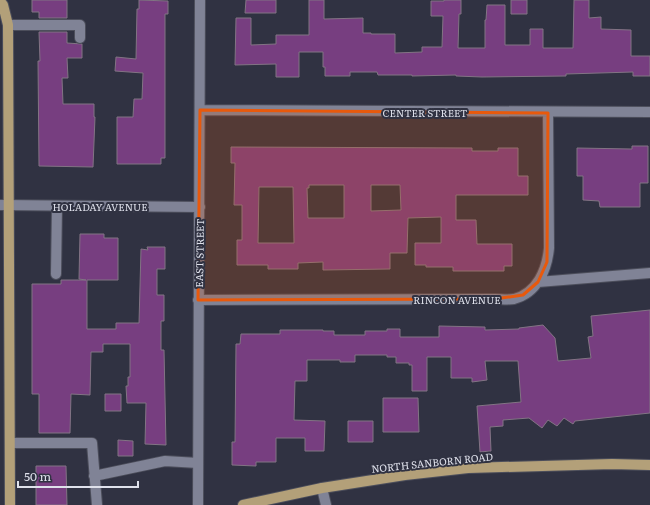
<svg xmlns="http://www.w3.org/2000/svg" width="650" height="505" viewBox="0 0 650 505" font-family="Literata,serif">
	<rect width="100%" height="100%" fill="#303242"/>
	<path fill="#773e80" stroke="#827484" fill-rule="evenodd" d="M32 0H67V18H39V12H32Z
		M139 0 168 1V14H165V158H161V164H117V117H133L134 99H142L143 73 115 71 116 57 136 59 137 9H139Z
		M246 0H276V13H245Z
		M309 0H324V19L363 18V33H371V34H395V53L422 52V47H442L443 16H431V1H444V0H461V14H459L458 48H485V20H486L487 5H505V45H530V29H543V48H573L574 0H589V18L601 17V29L631 30V56H650V76H633V72L566 74V76L482 77 456 76V75L412 76V75H378L377 72H350V76H325V67H323V52H299V77H276V64L235 65 236 18H251V45L276 44V35H309Z
		M511 0H527V14H511Z
		M39 32H67V43L82 44V58H67L68 78H62L63 104H94V117H95L93 167 39 166 38 61H40Z
		M632 146H648V183H640V207H600L599 201 583 200V176H577V148L632 149Z
		M231 147 472 148V151H498V148H518V176H528V195H456V220H476L477 244H512V266H504V271H453V267H426V265H415V243H441V217L408 218 407 253H390V269L323 270V262L298 263V269H268V265H237V240H242V205H234L235 163H231ZM309 185H344V218H308L307 188H309ZM371 185H400L401 210 371 211ZM259 187H293L294 243H258Z
		M80 234H104V238H118V280H87V329H116V323H139L141 249 148 250 147 247H165V269H157V295H164V321H161V350H164L166 445 145 444 146 403H127L126 386H128V377H130V344H103V352H91L90 395 71 394 70 433H39V394H32V284H61V280H86L79 279Z
		M650 310V413L575 421 573 424 564 418 557 426 548 420 542 428 529 418 503 420V426L490 427 491 451 480 452 477 406 521 402 518 361H485L487 380 472 382V378H451V357H427V391H412V365H409V363H396V357H387V355H355V362H340V360H307V381H295L294 420 325 421 324 451H305V438H276V462H256V466L232 465V442H235L236 344H240L241 334H280V330H323V331H334V335H365V331H387V329H400V337H439V326L485 327V330L519 329V328L543 325 555 338 558 361 591 358 588 337 593 336 591 316Z
		M105 394H121V411H105Z
		M383 398H418L419 432H383Z
		M348 421H373V442H348Z
		M118 440 133 441V456H118Z
		M36 466H66L67 505H36Z"/>
	<g fill="none" stroke-linecap="round" stroke-linejoin="round">
		<defs>
			<path id="minor" d="M8 25H80V38
				M200 110 650 112
				M0 205 200 207
				M56 274 57 206
				M538 282 650 273
				M198 300 495 299C501 299 508 300 514 299 537 293 547 270 549 248L548 113
				M10 443H92L97 505
				M94 476 165 461 198 463
				M322 488 326 505
				M198 505 200 0"/>
			<path id="major" d="M0 1 3 5 8 25C10 185 10 345 10 505
				M243 505 322 488 405 475 468 468 612 464 650 465"/>
		</defs>
		<use href="#minor" stroke="#4c4e5b" stroke-width="12"/>
		<use href="#major" stroke="#4c4e5b" stroke-width="12"/>
		<use href="#minor" stroke="#808396" stroke-width="10"/>
		<use href="#major" stroke="#b3a079" stroke-width="10"/>
	</g>
	<path fill="#e8590c" fill-opacity="0.2" stroke="#e8590c" stroke-width="3" stroke-linejoin="round" d="M200 110 548 113 547 262 538 282 523 295 495 299 198 300Z"/>
	<g text-anchor="middle" dominant-baseline="central" stroke-width="4" stroke-linejoin="round" paint-order="stroke">
		<g font-size="10" fill="#dfe1eb" stroke="#303242">
			<text x="425" y="112">CENTER STREET</text>
			<text x="100" y="206">HOLADAY AVENUE</text>
			<text transform="translate(199 253) rotate(-89)">EAST STREET</text>
			<text x="457" y="299">RINCON AVENUE</text>
			<text transform="translate(432 462) rotate(-6)">NORTH SANBORN ROAD</text>
		</g>
	</g>
	<path d="M18 481v6h120v-6" fill="none" stroke="#dfe1eb" stroke-width="2"/>
	<text x="24" y="481" font-size="12" fill="#dfe1eb" stroke="#303242" stroke-width="3" paint-order="stroke">50 m</text>
</svg>
